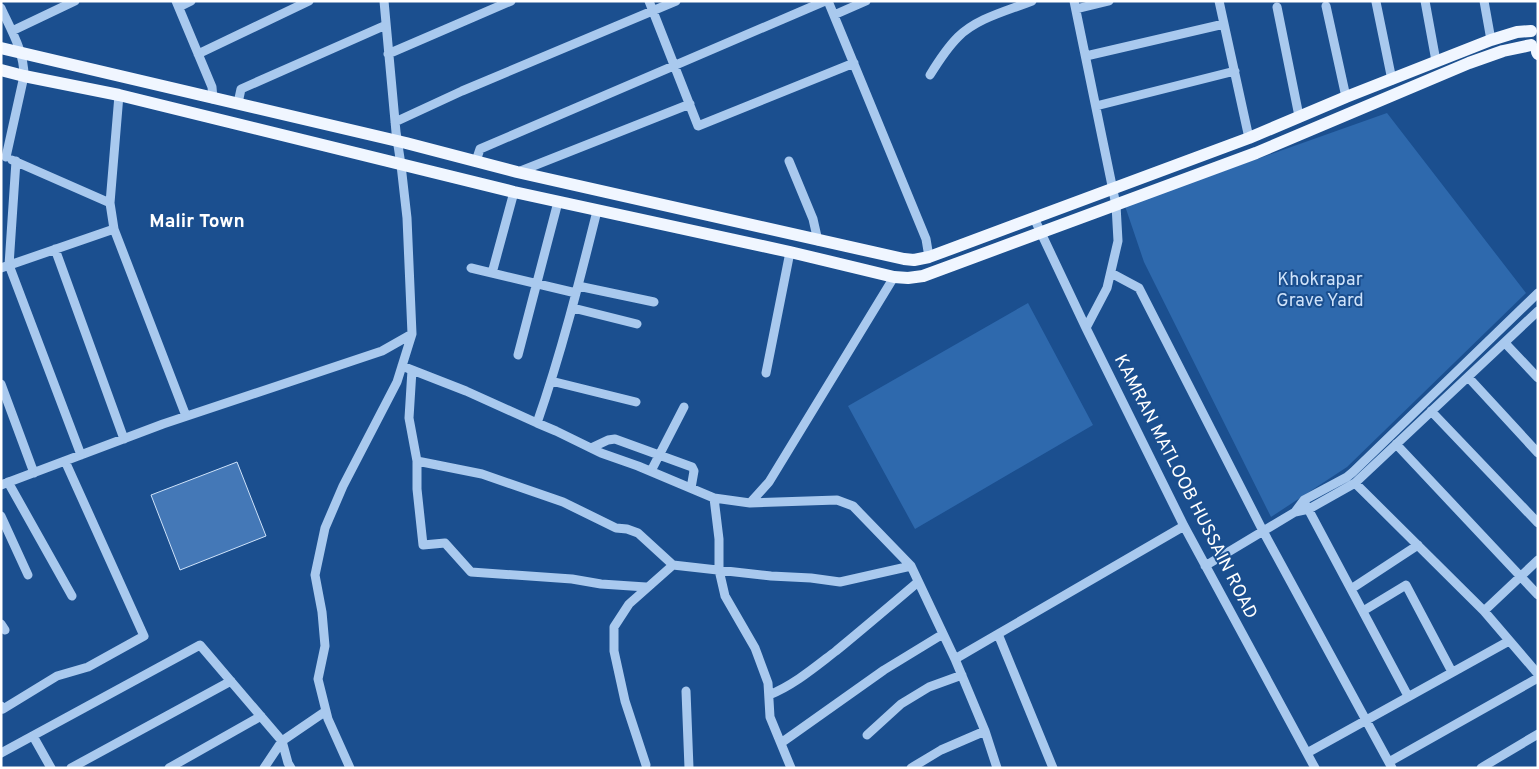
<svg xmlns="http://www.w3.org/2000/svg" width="1539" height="769" viewBox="0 0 1539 769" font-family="Overpass,sans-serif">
	<rect width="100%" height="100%" fill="#1b4f8f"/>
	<path fill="#2e69ad" d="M1387 113 1526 293 1347 467 1271 517 1144 262 1125 206Z
		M1028 303 1093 425 915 529 848 406Z"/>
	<path fill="#4478b7" stroke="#cfe3fa" d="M237 462 266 536 180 570 151 495Z"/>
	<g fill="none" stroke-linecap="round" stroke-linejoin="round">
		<path stroke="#a9c9ee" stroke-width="9" d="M176 1 212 87 213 99
			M649 1 698 126 854 63
			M828 1 926 239 929 257
			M1074 1 1116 205 1118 241 1107 288 1086 328
			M1219 1 1249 138
			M1425 1 1436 61
			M1484 1 1491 40
			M1376 2 1392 80
			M1326 6 1346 97
			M179 7 191 1
			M1277 7 1299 116
			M1 8C11 30 24 51 24 76L6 157
			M1076 9 1109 1
			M834 15 866 1
			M12 31 75 1
			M198 54 309 1
			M388 54 511 1
			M1086 56 1224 24
			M930 75C938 62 947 48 958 37 977 18 1007 11 1032 1
			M119 95 110 203 114 229 186 416
			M238 103 241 89 386 25
			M1096 106 1235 71
			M395 122 462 91 676 1
			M12 160 110 203
			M16 161 9 265 81 455
			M476 161 480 149 825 1
			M789 161 813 219 818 241
			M518 172 690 104
			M1034 218 1086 328 1184 526 1315 768
			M55 249 124 439
			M1 268 114 229
			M471 268 576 293
			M492 273 514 192
			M1111 273 1139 288 1263 531 1392 768
			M578 286 654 302
			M573 308 637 324
			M1505 343 1538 378
			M518 355 558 202
			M402 366 466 391 537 423 556 431 601 453 638 466 714 498 750 503 837 500 853 506 911 566 955 659 985 731 997 768
			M412 370 409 418 417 461V489L423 545 445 543 471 572 572 579 601 584 646 587
			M766 373 790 252
			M1468 377 1538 453
			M551 381 636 402
			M1 384 34 473
			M1431 411 1538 523
			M537 423C561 354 579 283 597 211
			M1396 444 1538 595
			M591 448 608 440 615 439 692 467 694 471 691 488
			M417 461 482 474 563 502 616 528 627 529 638 533 673 565 771 576 811 578 840 582 911 566
			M651 471 684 407
			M8 482 72 596
			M1355 483 1484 611 1538 674
			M1 485 163 424 382 351 412 334
			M714 498 719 539V570L725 596 755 648 768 683 770 717 791 768
			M750 503 769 482 894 277
			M1306 505 1408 696
			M1295 512 1304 500 1347 477 1353 472 1538 293
			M1 516 28 575
			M1205 566 1295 512 1309 509 1355 483 1538 311
			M1351 589 1418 545
			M1363 611 1406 585 1452 672
			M1484 611 1538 560
			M1 624 5 630
			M998 634 1053 768
			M955 659 1184 526
			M686 691 689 768
			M769 695C794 685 815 667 836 651 864 628 891 605 918 582
			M1 706 3 709 57 676 88 667 144 636 65 461
			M867 735 901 704 929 687 962 675
			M33 736 51 768
			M781 743 884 670 943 634
			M1 753 200 645 282 741 288 763 291 768
			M1307 753 1509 641
			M1389 762 1538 678
			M646 765 625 701 614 651V627L629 604 673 565
			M71 768 231 681
			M169 768 261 716
			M264 768 282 741 326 711
			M350 768 328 719 318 679 325 646 322 612 315 575 325 528 343 486 397 382 412 334 407 218 401 165 396 132 384 1
			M911 768 941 750 985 731
			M1481 768 1538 734"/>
		<path stroke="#f0f6ff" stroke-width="12" d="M1 48 406 143 517 172 904 259 914 260 929 257 1249 138 1346 97 1491 40 1517 32 1531 31
			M1537 52 1538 54
			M1 70 24 76 119 95 514 192 790 252 894 277 908 278 923 276 1256 153 1469 63 1503 51 1531 45"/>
	</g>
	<g text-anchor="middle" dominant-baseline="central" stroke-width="4" stroke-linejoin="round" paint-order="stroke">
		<g font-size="18" fill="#cfe3fa" stroke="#1b4f8f">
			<text x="1320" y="280">Khokrapar<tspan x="1320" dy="21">Grave Yard</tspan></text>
		</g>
		<g font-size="18" fill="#fff" stroke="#1b4f8f">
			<text transform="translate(1185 487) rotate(63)">KAMRAN MATLOOB HUSSAIN ROAD</text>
		</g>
		<g font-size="19" font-weight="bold" fill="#fff" stroke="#1b4f8f">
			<text x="197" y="222">Malir Town</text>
		</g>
	</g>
	<rect width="1539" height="769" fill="none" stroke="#ffffff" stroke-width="5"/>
</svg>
